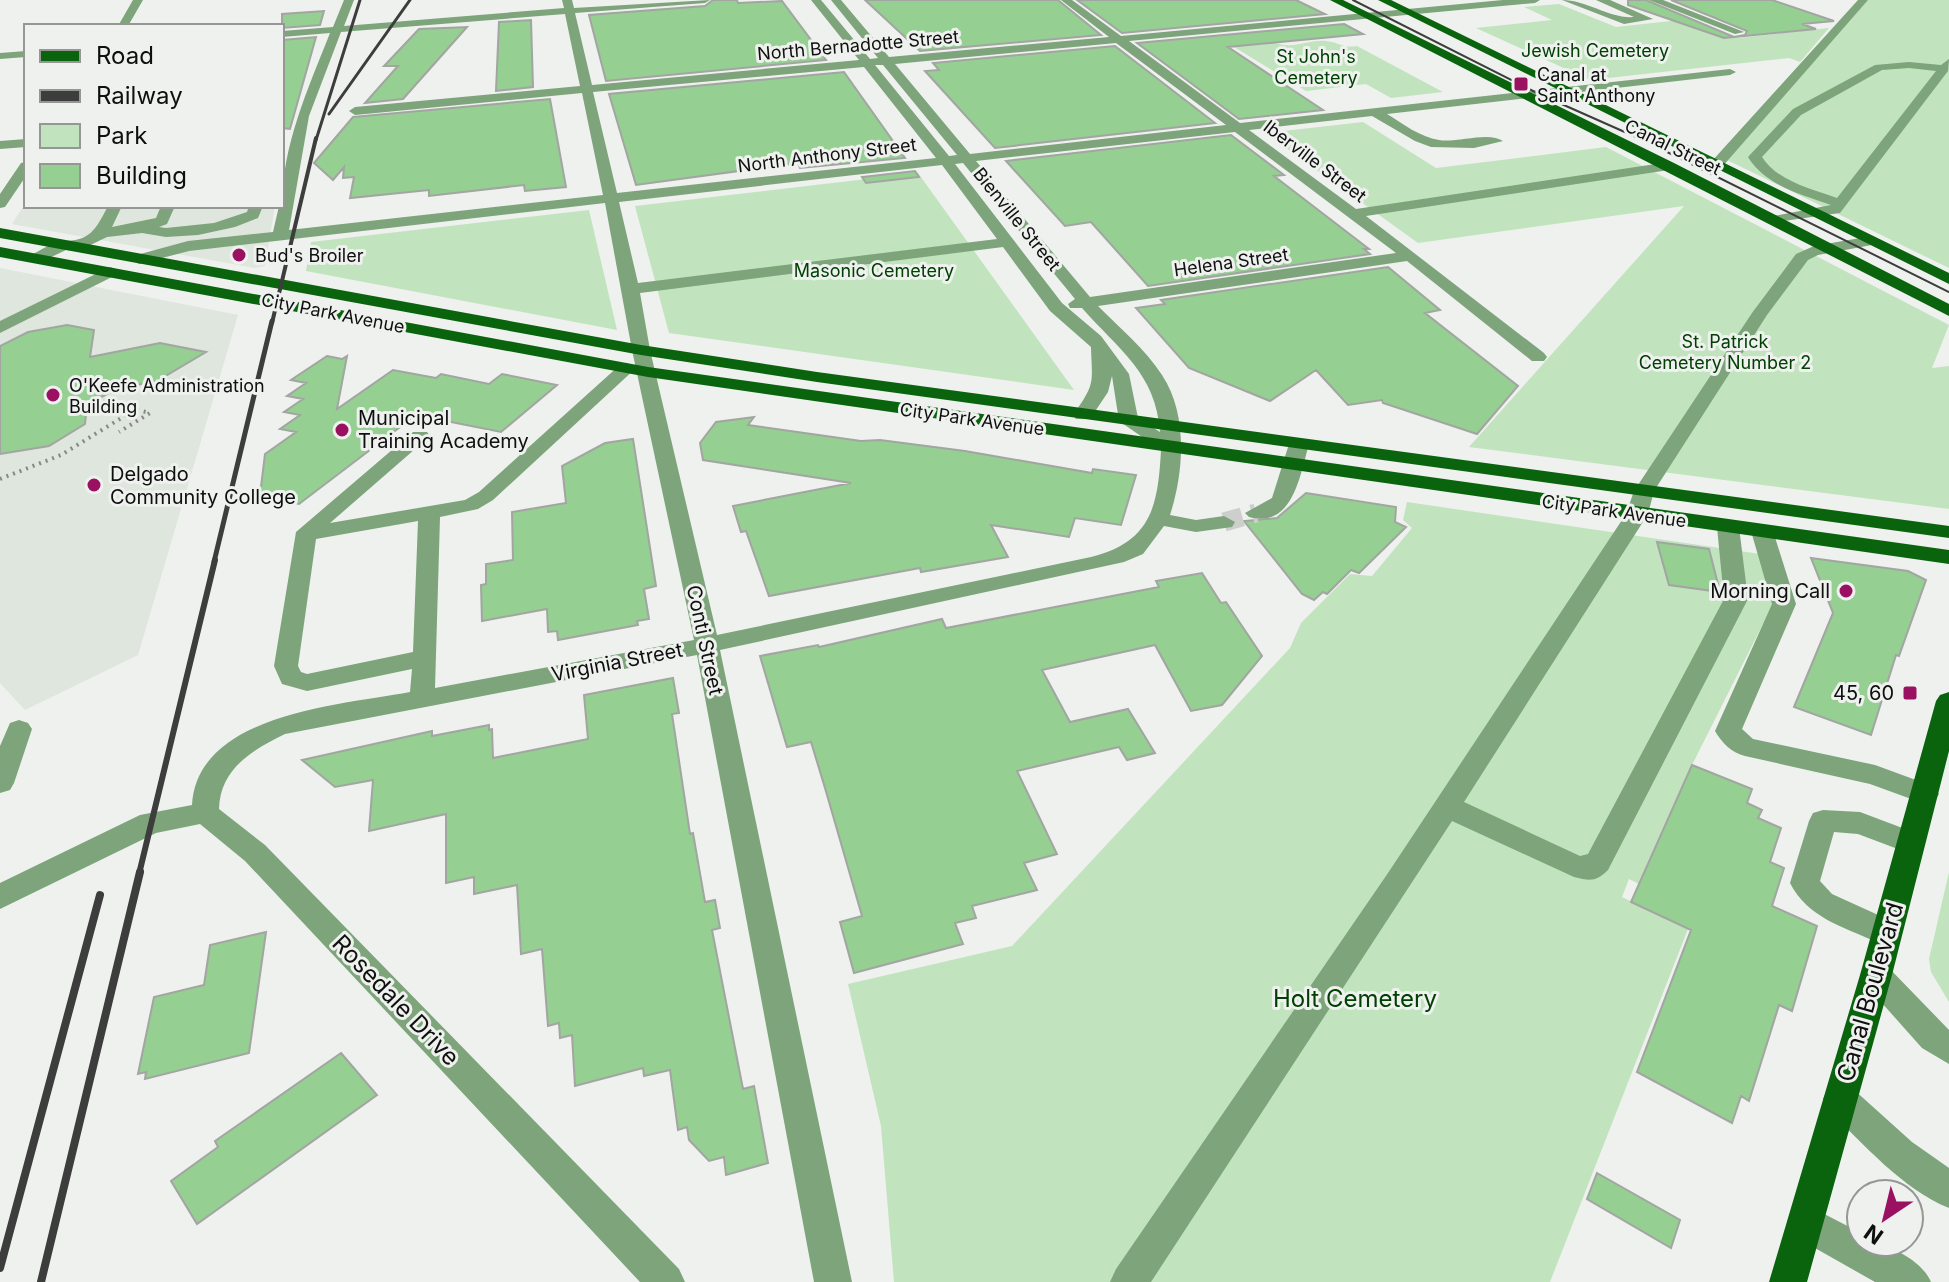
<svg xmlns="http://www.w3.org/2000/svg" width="1949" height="1282" viewBox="0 0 1949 1282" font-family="Inter,sans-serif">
	<rect width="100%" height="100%" fill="#eef1ee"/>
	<path fill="#dee6dd" d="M26 202V206H275L265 266 255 268 12 224Z
		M0 268 238 315 138 655 25 710 0 683Z"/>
	<path fill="#c1e4be" d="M1860 0H1949V268L1727 160Z
		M1559 4 1616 27 1689 19 1738 38 1829 28 1800 62 1789 58 1590 80 1476 28 1552 20 1524 7Z
		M1264 38C1294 55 1306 36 1332 42 1343 45 1345 48 1357 46L1443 92 1391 98 1366 84 1306 91 1226 42Z
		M1363 122 1436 168 1606 147 1949 325 1932 368 1949 366V509L1469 447 1684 206 1418 243 1265 133Z
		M918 173 1074 390 669 333 635 206Z
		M589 210 617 330 306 271 311 242Z
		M1407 502 1767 555 1776 598 1692 765 1639 884 1629 879 1622 897 1688 929 1550 1282H894L881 1126 848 984 1012 946 1290 648 1301 623 1350 574 1372 576 1412 528 1403 520Z
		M1949 872V1002L1931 972 1929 959Z"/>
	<path fill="#95cf91" stroke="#a2a5a2" stroke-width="2" d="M713 0H737L738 3 782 1 826 60 606 81 589 15 705 6Z
		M865 0H1058L1101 35 920 51Z
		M1077 0H1296L1325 14 1122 33Z
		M1628 0H1646L1734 37 1745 35 1747 31 1671 0H1772L1834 21 1802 24 1816 29 1724 38 1628 5Z
		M324 11 320 25 282 28V14Z
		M531 20 533 87 496 91 499 22Z
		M1344 24 1363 34 1228 47 1323 110 1239 119 1137 43Z
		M467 27 403 99 365 103 398 66H384L419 29Z
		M316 37 290 129 282 128V40Z
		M1115 46 1215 123 995 148 925 71 939 70 933 63Z
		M844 72 905 158 800 168 798 163 636 185 609 94Z
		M550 99 566 187 525 191 524 185 429 196V190L350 198 354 177 343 178 344 167 333 180 314 163 353 117Z
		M1231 135 1284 175 1274 176 1369 249H1364L1370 254 1148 286 1091 222 1065 226 1006 161Z
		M915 171 919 177 866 183 862 177Z
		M1388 267 1440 310 1425 313 1518 386 1477 434 1383 403 1382 400 1348 405 1316 370 1270 401 1189 368 1136 308 1165 304 1161 300Z
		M67 325 94 330 90 357 160 343 206 352 157 381 116 389 87 405 85 424 49 446 0 454V346L28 332Z
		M327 356 342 359 347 356 337 409 393 370 436 378 441 374 489 384 502 374 557 385 501 432 416 415 299 504 260 495 265 454 296 432 280 429 300 415 284 412 303 399 287 396 306 383 291 380Z
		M754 417 748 425 861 441 880 440 965 451 1092 473 1093 469 1136 475 1121 525 1075 518 1069 537 991 525 1008 557 921 572 920 568 769 596 746 531 741 532 733 506 851 483 703 460 700 443 716 422Z
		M633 439 656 586 644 589 649 619 637 621 638 625 558 640 557 631 548 632 547 609 482 621 481 585 486 584V564L513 560 512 512 566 503 562 466 605 443Z
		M1306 493 1396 507 1395 522 1406 527 1359 573 1351 570 1327 594 1323 592 1314 600 1302 594 1244 521 1277 518Z
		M1657 542 1709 549 1720 592 1669 585Z
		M1811 558 1908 571 1926 580 1899 656 1896 655 1871 735 1794 707 1833 613Z
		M1202 573 1221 603 1226 602 1262 656 1222 705 1191 711 1155 645 1042 670 1070 722 1128 709 1155 753 1127 760 1119 747 1017 771 1057 854 1024 863 1037 890 972 906 976 918 955 923 963 944 854 973 840 922 862 916 825 788 811 742 787 747 760 656 818 645 819 647 942 619 946 628 1159 587 1156 581Z
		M673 678 679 713 672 714 690 834 693 833 705 902 715 900 720 928 712 930 743 1089 754 1086 768 1163 726 1175 724 1157 709 1161 689 1140 687 1127 678 1130 670 1070 644 1076 643 1068 575 1086 572 1035 560 1038 559 1023 548 1026 542 949 521 954 517 885 474 894V877L446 883V814L369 831 373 780 335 787 302 760 432 731V736L489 725V730L492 729 493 758 588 739 584 695Z
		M1692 765 1752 789 1747 803 1762 810 1758 818 1781 828 1770 862 1784 868 1772 906 1817 926 1792 1011 1779 1005 1749 1101 1741 1096 1732 1123 1637 1072 1691 930 1631 902Z
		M266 932 249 1053 145 1079 146 1072 138 1074 154 997 204 985 210 945Z
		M341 1053 377 1095 197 1224 171 1181 218 1147 215 1141Z
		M1597 1173 1680 1220 1671 1248 1587 1199Z"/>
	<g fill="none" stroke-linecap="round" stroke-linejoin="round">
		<path stroke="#cccfcc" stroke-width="19" stroke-dasharray="19 10" stroke-linecap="butt" d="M1224 522 1256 513"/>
		<path stroke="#878987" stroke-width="4" stroke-dasharray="2 5" stroke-linecap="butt" d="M96 400 150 413 119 432
			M0 479 61 455 136 409"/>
		<path fill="#7da47a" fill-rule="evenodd" d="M133 0H143L128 26H118Z
			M344 0H354L344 26 564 8 562 0H572L574 8 710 0 705 3 575 13 592 85 859 60 811 0H821L870 59 878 58 831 0H841L889 57 1109 37 1061 0H1072L1121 36 1503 0H1540L1535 3 1129 41 1240 123 1730 69 1736 72 1730 75 1387 114C1403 124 1420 137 1439 140 1457 143 1489 131 1503 141L1474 148 1431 147 1415 141 1372 116 1249 130 1356 209 1669 162 1676 166 1669 170 1366 216 1544 353 1547 357 1544 361H1532L1407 261 1098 306C1120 328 1145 349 1162 375 1188 414 1184 472 1170 515L1196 520 1224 516 1235 522 1232 527 1196 532 1164 526 1143 554 1124 562 720 650 852 1282H814L697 655 285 734C252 750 220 769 219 809L265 845 679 1269 685 1282H640L245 861 200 824 156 833 0 909V883L140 815 192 805C197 713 342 705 410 692L412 669 307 691 282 684 274 666 296 532 413 432H427L430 436 330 523 465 500 479 492 621 364 627 363 636 368 493 500 478 509 440 517 435 688 694 640 632 350 605 203 189 251 139 264 131 259 133 256 188 241 273 232 279 206H282C282 145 308 89 330 33L282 37V31L333 27ZM565 14 580 86 355 107 349 111 355 115 582 93 603 195 289 230 309 116 341 32ZM1116 43 1226 125 970 154 895 64ZM875 65H883L957 155 949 156ZM864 67 936 158 617 193 593 92ZM1235 132 1396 253 1090 297 976 161ZM963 163 1075 299 1068 304 1070 308H1082C1118 349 1156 373 1160 432L1138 418 1129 374 1101 336 1062 303 955 164ZM942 165 997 239 638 283 619 202ZM1003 247 1050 311 1091 347C1092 383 1096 383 1073 415L1076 419H1090L1108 392 1112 376 1119 421 1161 450C1158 507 1151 542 1091 557L717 635 650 350 640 293ZM418 521 413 652 307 674 301 672 298 666 316 539Z
			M1562 0C1587 0 1610 19 1634 17L1596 0H1610L1653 19 1624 24Z
			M1649 0H1663L1744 32 1735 34Z
			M1858 0H1868L1722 167H1712V161Z
			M26 51V57L0 59V53Z
			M1949 59 1948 71 1840 213 1769 223V217L1831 205C1801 194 1766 186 1748 157L1793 109 1875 65 1909 62 1941 65ZM1909 68 1936 71 1837 198C1812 189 1777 181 1762 157L1801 115 1882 70Z
			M26 139V147L0 149V141Z
			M26 162V176L5 207 0 208V194L21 163Z
			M108 206H122L112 227 156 218 161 206H175L167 224 159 227 166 228 214 223 247 212 249 206H263L258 218 235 227 198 235 166 237 142 233 107 237 78 251 66 250 43 261H31V255C40 251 52 242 62 241 90 241 95 231 108 206Z
			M1872 236 1880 241 1877 244 1818 255 1808 260 1767 315 1654 491 1648 514 1464 802 1580 856 1588 854 1724 599 1717 527 1728 521 1736 522 1739 527 1748 599 1608 870C1596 882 1590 881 1574 877L1452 821 1151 1282H1110L1116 1269 1388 873 1626 514 1634 491 1752 313 1796 254 1814 246Z
			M110 267 116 269V275L0 333V321Z
			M1299 438 1309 444C1300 475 1293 529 1249 517L1245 513 1272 498 1289 444Z
			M1762 525 1773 531 1796 604 1742 729 1753 739 1875 765 1935 787 1939 794 1935 801 1925 804 1870 784 1745 756C1732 753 1722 743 1715 731L1772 604 1751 531Z
			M19 720 28 723 32 729 14 783 10 790 0 793V746L10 723Z
			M1823 810 1860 812 1921 835 1925 843 1921 851 1911 854 1858 834 1834 832 1820 881 1832 894 1898 924 1902 933 1898 942 1887 946 1876 942C1842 926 1808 918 1790 883L1809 821 1813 813Z
			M1876 962 1887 966 1949 1030V1064L1922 1048 1865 984 1860 975 1865 966Z
			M1840 1083 1852 1088 1912 1142 1949 1168V1208C1902 1189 1864 1144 1828 1110L1823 1099 1828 1088Z
			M1805 1204 1861 1233V1242C1886 1242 1921 1259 1931 1282H1875L1792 1235 1787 1222 1792 1209Z"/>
		<path fill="#0a630d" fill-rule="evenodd" d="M1330 0H1343L1674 163 1949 304V316Z
			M1378 0H1391L1949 273V284Z
			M0 228 641 345 817 372 1949 526V538L817 382 641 355 0 238Z
			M0 247 648 367 1949 550V564L648 377 0 257Z
			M1949 692V751L1892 975 1807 1282H1769L1860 975 1936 701 1940 695Z"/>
		<path stroke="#3c3d3c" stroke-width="2" d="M1353 0 1539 94 1645 141 1949 292"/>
		<path stroke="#3c3d3c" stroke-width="3" d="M329 114 410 0
			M316 140 360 0"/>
		<path stroke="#3c3d3c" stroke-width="4" d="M272 323 316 138"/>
		<path stroke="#3c3d3c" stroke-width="5" d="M214 562 272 321"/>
		<path stroke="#3c3d3c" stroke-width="6" d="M139 874 215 560"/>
		<path stroke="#3c3d3c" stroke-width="8" d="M0 1268 100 895
			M41 1282 140 872"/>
	</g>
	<g fill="#9b1161" stroke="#eef1ee" stroke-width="3">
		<rect x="1513" y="76" width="16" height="16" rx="4"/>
		<circle cx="239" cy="255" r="8"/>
		<circle cx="53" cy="395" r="8"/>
		<circle cx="342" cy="430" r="8"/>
		<circle cx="94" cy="485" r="8"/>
		<circle cx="1846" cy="591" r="8"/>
		<rect x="1902" y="685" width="16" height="16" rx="4"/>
	</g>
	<g text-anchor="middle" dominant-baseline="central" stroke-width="6" stroke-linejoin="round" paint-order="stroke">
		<g font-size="18" fill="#0e0f0e" stroke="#eef1ee">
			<text transform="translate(858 45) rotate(-5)">North Bernadotte Street</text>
			<text transform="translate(1673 147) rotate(26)">Canal Street</text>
			<text transform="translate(827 155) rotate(-7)">North Anthony Street</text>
			<text transform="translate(1315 161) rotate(37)">Iberville Street</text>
			<text transform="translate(1017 219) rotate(51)">Bienville Street</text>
			<text transform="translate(1231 262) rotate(-8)">Helena Street</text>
			<text transform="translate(333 313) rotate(11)">City Park Avenue</text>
			<text transform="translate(972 419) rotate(8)">City Park Avenue</text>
			<text transform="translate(1614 511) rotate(8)">City Park Avenue</text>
		</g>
		<g font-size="18" fill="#014003" stroke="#eef1ee">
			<text x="1595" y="50">Jewish Cemetery</text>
			<text x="1316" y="56">St John's<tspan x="1316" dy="21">Cemetery</tspan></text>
			<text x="874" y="270">Masonic Cemetery</text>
			<text x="1725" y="341">St. Patrick<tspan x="1725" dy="21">Cemetery Number 2</tspan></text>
		</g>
		<g font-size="18" fill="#0e0f0e" stroke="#eef1ee" text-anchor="start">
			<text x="1537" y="74">Canal at<tspan x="1537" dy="21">Saint Anthony</tspan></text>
			<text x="255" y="255">Bud's Broiler</text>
			<text x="69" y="385">O'Keefe Administration<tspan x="69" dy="21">Building</tspan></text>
		</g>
		<g font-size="20" fill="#0e0f0e" stroke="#eef1ee" text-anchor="start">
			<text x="358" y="418">Municipal<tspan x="358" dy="23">Training Academy</tspan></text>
			<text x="110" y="474">Delgado<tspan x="110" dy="23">Community College</tspan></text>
			<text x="1830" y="591" text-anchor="end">Morning Call</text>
			<text x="1894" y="693" text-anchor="end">45, 60</text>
		</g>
		<g font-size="20" fill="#0e0f0e" stroke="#eef1ee">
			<text transform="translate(705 640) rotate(78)">Conti Street</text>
			<text transform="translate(617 662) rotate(-11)">Virginia Street</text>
		</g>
		<g font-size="24" fill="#0e0f0e" stroke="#eef1ee">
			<text transform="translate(1870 992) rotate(-74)">Canal Boulevard</text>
			<text transform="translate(396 1000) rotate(46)">Rosedale Drive</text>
		</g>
		<g font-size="24" fill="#014003" stroke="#eef1ee">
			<text x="1355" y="998">Holt Cemetery</text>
		</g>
	</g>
	<rect x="24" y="24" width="260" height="184" fill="#eef1ee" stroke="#949794" stroke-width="2"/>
	<rect x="40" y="50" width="40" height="12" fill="#0a630d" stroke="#949794" stroke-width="2"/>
	<text x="96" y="64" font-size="24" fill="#0e0f0e">Road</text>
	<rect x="40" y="90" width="40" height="12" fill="#3c3d3c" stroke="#949794" stroke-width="2"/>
	<text x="96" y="104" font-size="24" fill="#0e0f0e">Railway</text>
	<rect x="40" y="124" width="40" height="24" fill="#c1e4be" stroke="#949794" stroke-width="2"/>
	<text x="96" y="144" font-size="24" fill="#0e0f0e">Park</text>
	<rect x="40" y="164" width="40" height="24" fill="#95cf91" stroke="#949794" stroke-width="2"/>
	<text x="96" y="184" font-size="24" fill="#0e0f0e">Building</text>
	<g transform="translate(1885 1218) rotate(215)"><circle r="38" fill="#eef1ee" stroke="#949794" stroke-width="2"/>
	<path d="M0-6L14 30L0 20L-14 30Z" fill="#9b1161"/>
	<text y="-12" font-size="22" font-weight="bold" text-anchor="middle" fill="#0e0f0e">N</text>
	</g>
</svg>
